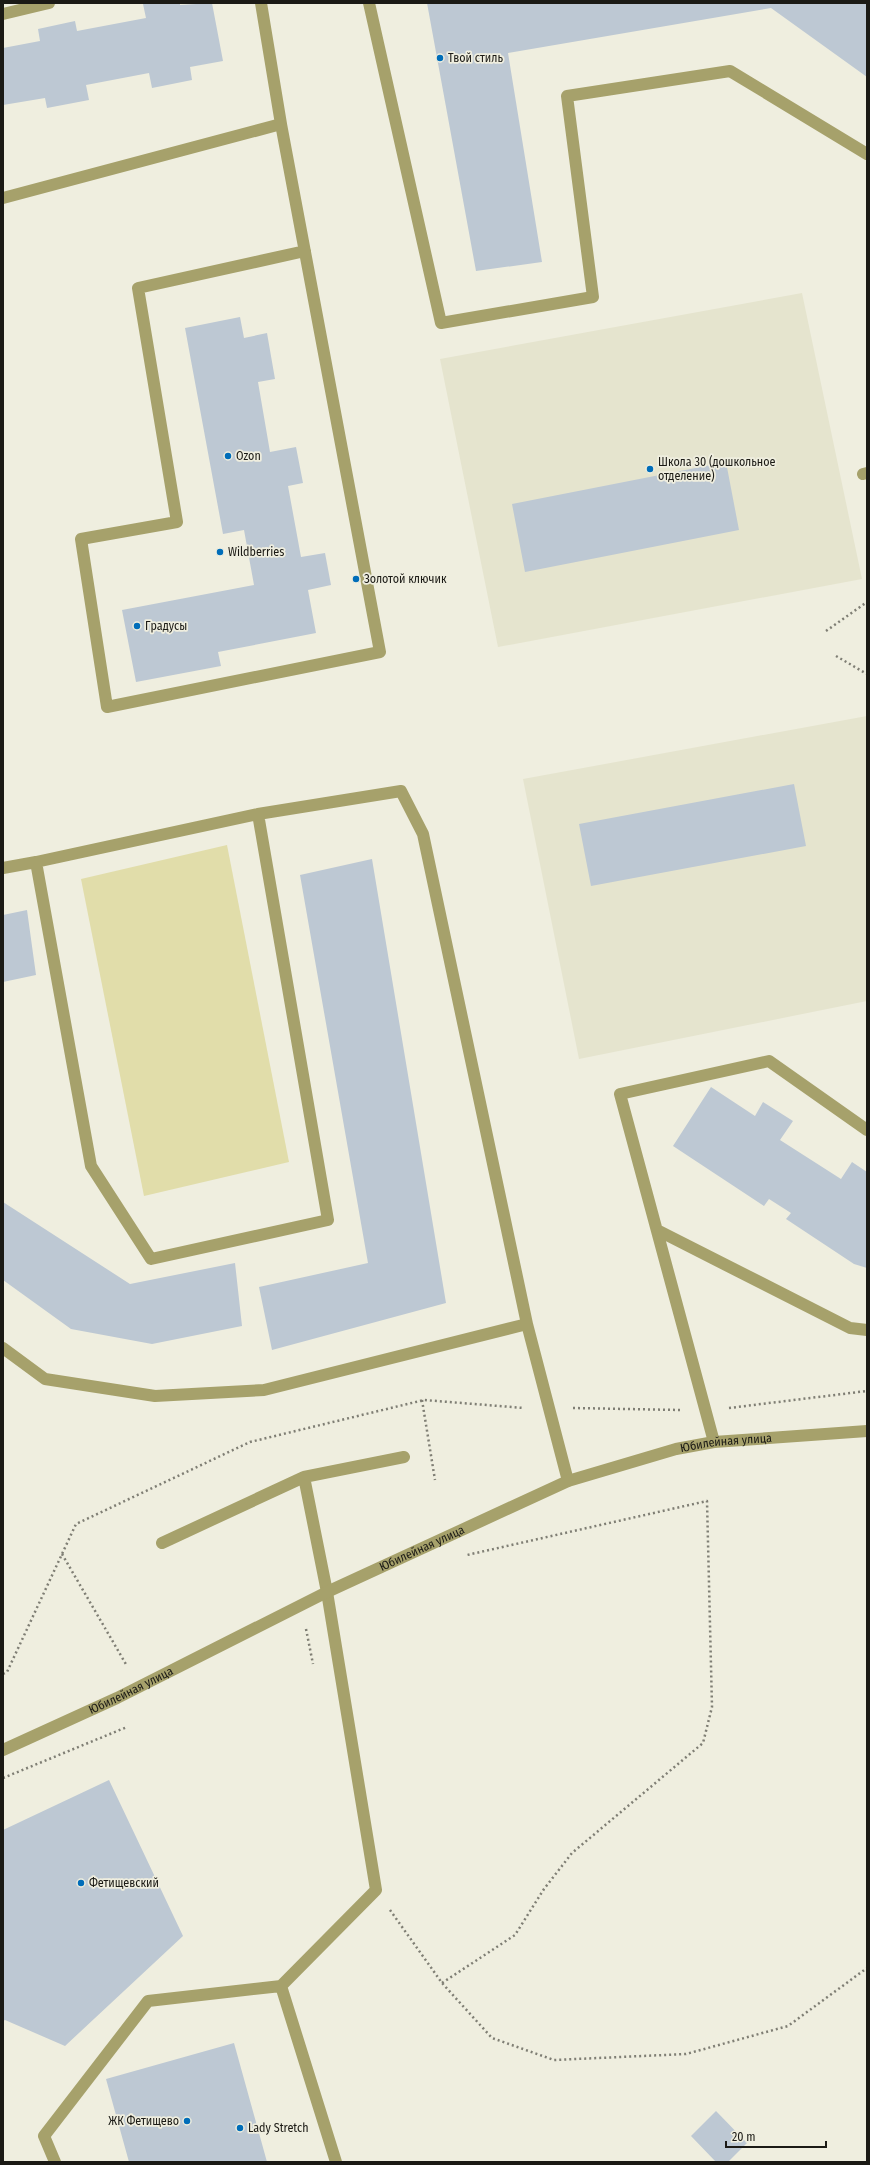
<svg xmlns="http://www.w3.org/2000/svg" width="870" height="2165" viewBox="0 0 870 2165" font-family="'Fira Sans Condensed',sans-serif">
	<rect width="100%" height="100%" fill="#efeedf"/>
	<path fill="#e5e4ce" d="M802 293 862 579 498 647 440 359Z
		M867 716V1001L579 1059 523 779Z"/>
	<path fill="#e1ddaa" d="M227 845 289 1162 144 1196 81 879Z"/>
	<path fill="#bdc8d3" d="M149 3H180V5L212 3 223 61 190 67 192 80 152 88 149 73 86 85 89 100 47 108 45 98 3 105V48L40 41 38 29 75 21 77 31 146 18 143 4Z
		M427 3H867V77L771 8 508 53 542 262 476 271Z
		M240 317 244 338 267 333 275 379 258 382 270 452 296 447 303 483 288 486 301 557 325 553 331 585 308 590 316 633 218 652 221 666 136 682 122 610 254 585 244 530 223 534 185 328Z
		M726 462 739 530 525 572 512 504Z
		M794 784 806 846 591 886 579 824Z
		M372 859 446 1303 272 1350 259 1287 368 1263 300 875Z
		M27 910 36 975 3 982V915Z
		M711 1087 755 1116 763 1102 793 1121 780 1140 841 1179 852 1162 867 1172V1268L854 1264 786 1219 791 1213 769 1199 764 1206 673 1146Z
		M3 1202 130 1284 235 1263 242 1326 152 1344 71 1329 3 1280Z
		M109 1780 183 1936 65 2046 5 2020 3 2021V1830Z
		M234 2043 267 2162H129L106 2079Z
		M716 2111 747 2143 728 2162H716L691 2136Z"/>
	<g fill="none" stroke-linecap="round" stroke-linejoin="round">
		<path stroke="#7f7e74" stroke-width="2.5" stroke-dasharray="2 3" stroke-linecap="butt" d="M826 631 867 602
			M836 656 867 674
			M422 1400 435 1480
			M573 1408 680 1410
			M729 1408 867 1391
			M62 1554 127 1666
			M306 1629 313 1664
			M3 1674 7 1672 76 1524 250 1442 424 1400 524 1408
			M3 1778 127 1727
			M390 1910 442 1983 492 2038 554 2060 686 2054 788 2026 867 1968
			M442 1983 515 1935 544 1889 572 1853 703 1743 712 1707 707 1501 467 1555"/>
		<path stroke="#a6a16b" stroke-width="12" d="M369 3 441 323 593 297 567 96 730 71 867 154
			M3 14 49 3
			M281 124 380 652 107 707 81 539 177 522 138 288 305 251
			M3 198 281 124 261 3
			M863 474 867 473
			M36 862 258 814
			M3 868 36 862 91 1166 151 1259 328 1220 258 814 401 791 423 834 527 1324
			M657 1230 850 1328 867 1330
			M3 1348 45 1379 155 1396 264 1390 527 1324 568 1481
			M714 1442 620 1094 769 1061 867 1130
			M162 1543 304 1477
			M281 1986 336 2162
			M55 2162 44 2136 148 2001 281 1986 376 1890 327 1592 304 1477 404 1457"/>
		<path stroke="#a6a16b" stroke-width="12" id="s1" d="M3 1750 117 1698 327 1592 568 1481 676 1449 714 1442 867 1431"/>
	</g>
	<g fill="#006db9" stroke="#efeedf" stroke-width="1.5">
		<circle cx="440" cy="58" r="4"/>
		<circle cx="228" cy="456" r="4"/>
		<circle cx="650" cy="469" r="4"/>
		<circle cx="220" cy="552" r="4"/>
		<circle cx="356" cy="579" r="4"/>
		<circle cx="137" cy="626" r="4"/>
		<circle cx="81" cy="1883" r="4"/>
		<circle cx="187" cy="2121" r="4"/>
		<circle cx="240" cy="2128" r="4"/>
	</g>
	<g text-anchor="middle" dominant-baseline="central" stroke-width="3.5" stroke-linejoin="round" paint-order="stroke">
		<g font-size="12" fill="#1b1a15" stroke="#efeedf" text-anchor="start">
			<text x="448" y="58">Твой стиль</text>
			<text x="236" y="456">Ozon</text>
			<text x="658" y="462">Школа 30 (дошкольное<tspan x="658" dy="14">отделение)</tspan></text>
			<text x="228" y="552">Wildberries</text>
			<text x="364" y="579">Золотой ключик</text>
			<text x="145" y="626">Градусы</text>
			<text x="89" y="1883">Фетищевский</text>
			<text x="179" y="2121" text-anchor="end">ЖК Фетищево</text>
			<text x="248" y="2128">Lady Stretch</text>
		</g>
		<g font-size="12" fill="#1b1a15" stroke="#efeedf">
			<text stroke="none"><textPath href="#s1" startOffset="789">Юбилейная улица</textPath></text>
			<text stroke="none"><textPath href="#s1" startOffset="465">Юбилейная улица</textPath></text>
			<text stroke="none"><textPath href="#s1" startOffset="141">Юбилейная улица</textPath></text>
		</g>
	</g>
	<rect width="870" height="2165" fill="none" stroke="#1b1a15" stroke-width="8"/>
	<path d="M726 2141v6h100v-6" fill="none" stroke="#1b1a15" stroke-width="2"/>
	<text x="732" y="2141" font-size="12" fill="#1b1a15" stroke="#efeedf" stroke-width="3" paint-order="stroke">20 m</text>
</svg>
